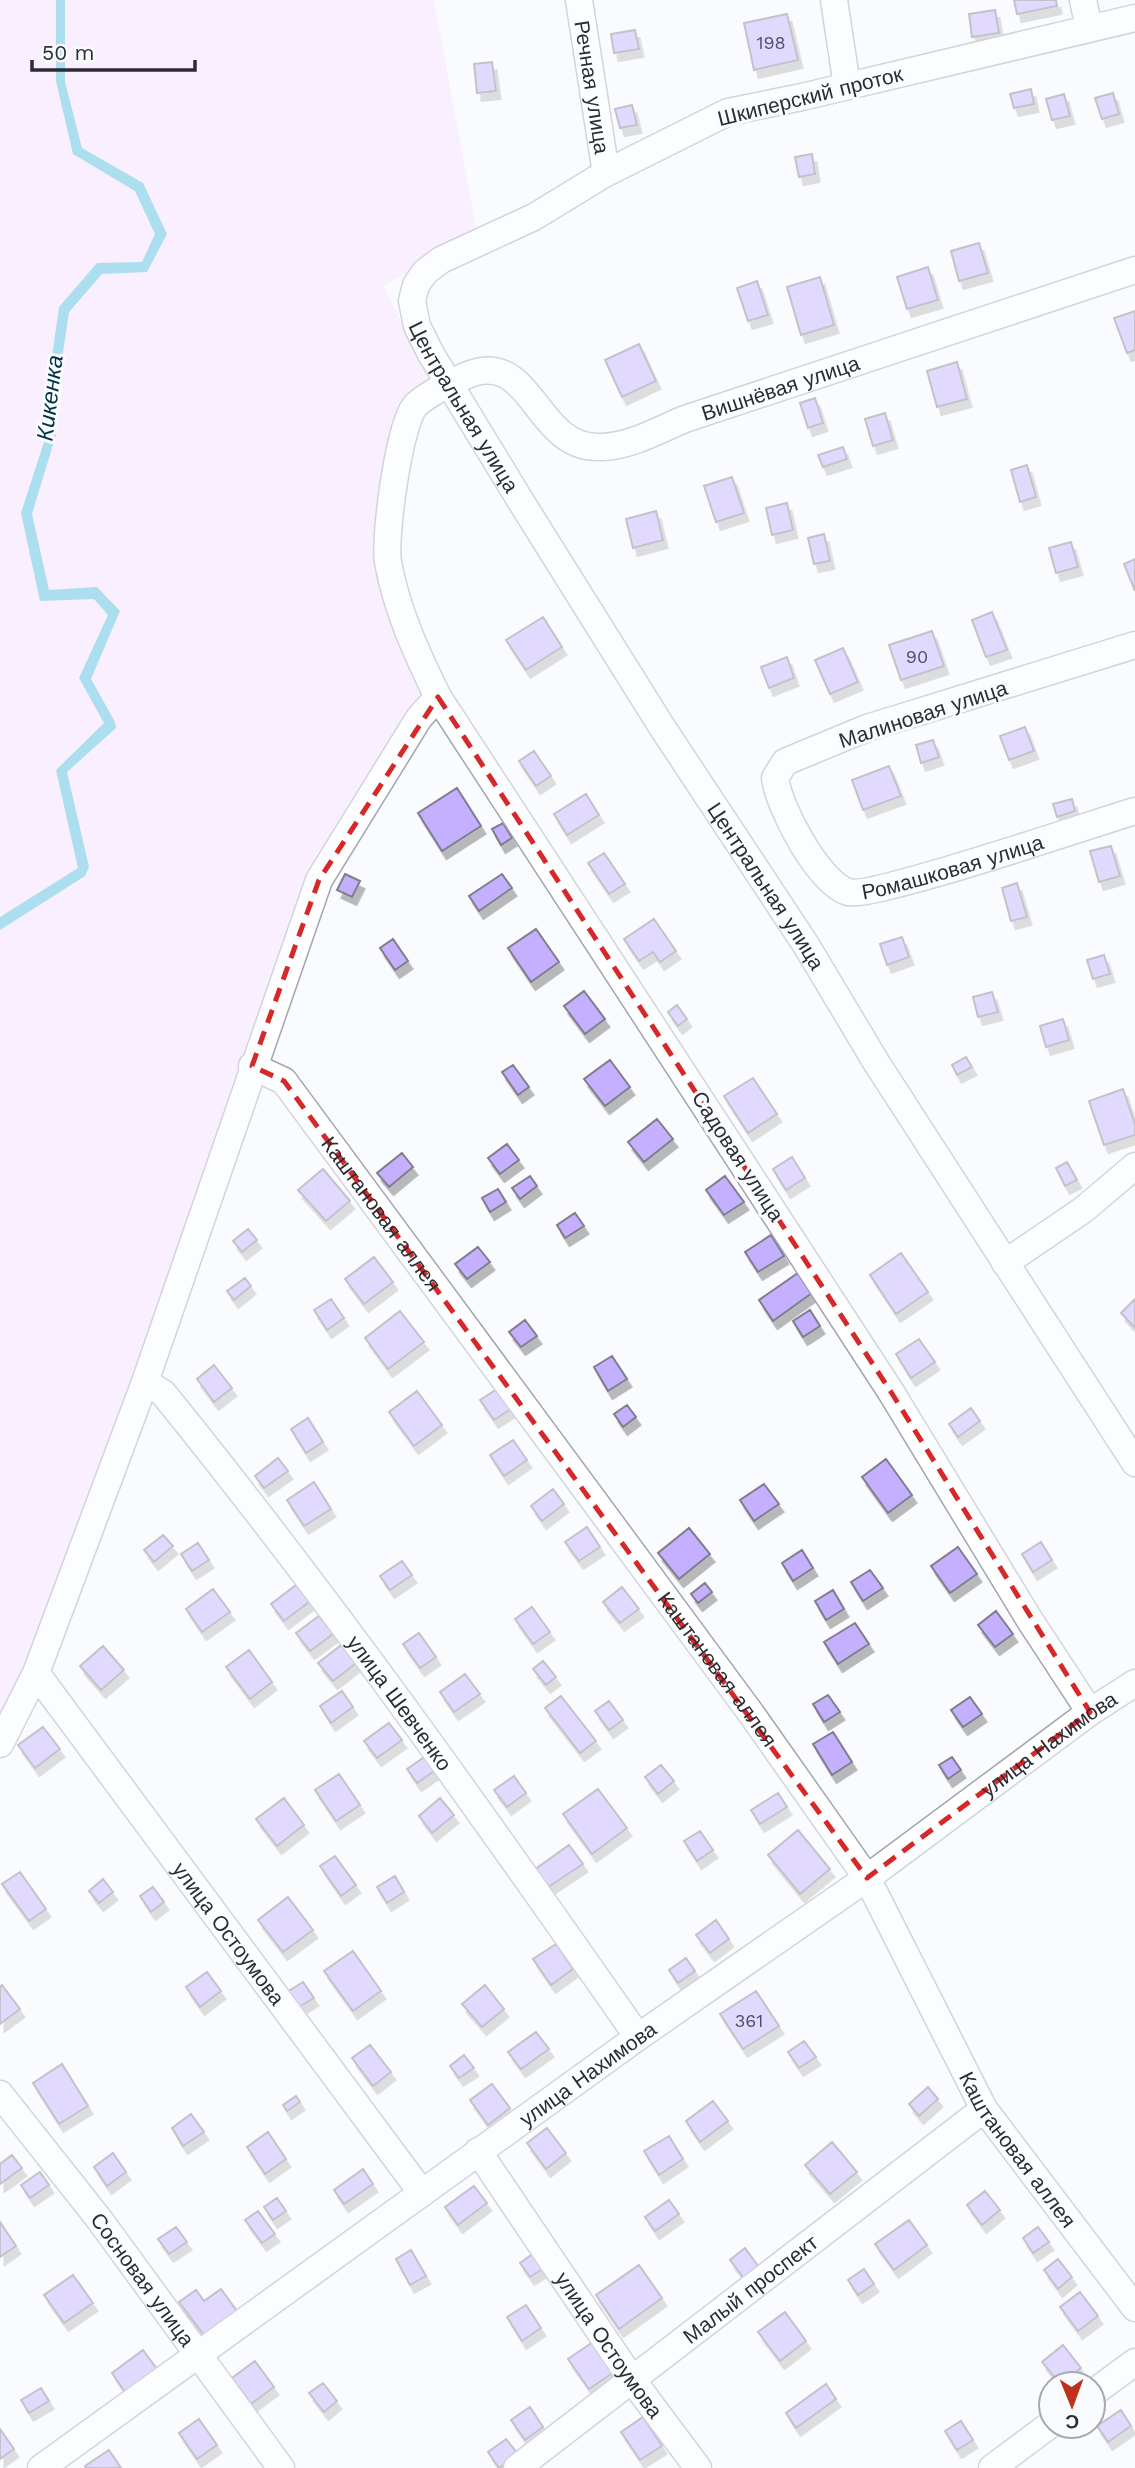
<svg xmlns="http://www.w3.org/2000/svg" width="1135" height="2468" viewBox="0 0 1135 2468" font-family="'Work Sans',sans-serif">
	<defs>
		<filter id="shadow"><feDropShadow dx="4.5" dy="8" stdDeviation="0" flood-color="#0004"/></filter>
	</defs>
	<rect width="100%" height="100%" fill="#fafbfe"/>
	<path fill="#f8e1fe" d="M0 0H434L476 228 384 286 430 382 380 583 392 628 425 695 312 876 30 1670 0 1726Z"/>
	<path fill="#4cbbde" d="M56 0H65V82L82 148 143 183 167 234 147 272 102 274 69 312 54 413 56 435 32 514 49 590 97 587 120 611 91 679 115 722 116 728 67 772 89 867 85 876 0 930V917L78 868 56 770 104 723 79 678 108 615 94 599 40 601 21 513 46 436 44 414 59 307 97 263 142 262 155 234 135 191 73 154 56 81Z"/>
	<path fill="#c4b0ff" stroke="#807d8c" stroke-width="2" filter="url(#shadow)" d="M1014 0H1056L1057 6 1017 14Z
		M995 10 999 33 972 37 969 14Z
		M787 14 798 60 754 70 744 23Z
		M635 30 639 49 614 53 611 34Z
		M492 62 496 91 477 93 474 64Z
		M1031 89 1034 104 1014 108 1010 94Z
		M1113 93 1119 114 1102 119 1095 98Z
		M1064 94 1070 116 1052 120 1046 99Z
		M632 105 637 125 620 128 615 109Z
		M812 154 815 174 799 177 795 157Z
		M979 243 988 273 959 281 951 251Z
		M928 267 938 300 907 309 897 277Z
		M820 277 834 325 801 335 787 287Z
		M757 281 768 315 748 321 737 288Z
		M1135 311V350L1127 353 1114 318Z
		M639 344 656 381 622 397 605 360Z
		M957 362 967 399 937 407 927 371Z
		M815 398 823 423 808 428 800 403Z
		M885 413 893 440 873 446 865 419Z
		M843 447 847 459 823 467 818 455Z
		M1027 465 1036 497 1020 502 1011 470Z
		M732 477 744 513 716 522 704 486Z
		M787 503 793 530 772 535 766 508Z
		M656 511 663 540 633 548 626 519Z
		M824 534 830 561 814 564 808 538Z
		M1071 542 1078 567 1056 573 1049 548Z
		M1135 559V591L1124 564Z
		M992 612 1007 650 986 657 972 620Z
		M543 617 562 647 526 670 506 640Z
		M932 631 944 666 901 680 889 645Z
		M843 648 858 682 830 694 815 660Z
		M787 657 794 678 769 688 761 667Z
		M1025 727 1034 751 1009 760 1000 736Z
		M933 740 939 757 921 763 916 745Z
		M534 751 551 776 536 786 519 761Z
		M889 766 901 796 863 810 852 780Z
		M457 788 481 826 442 851 418 813Z
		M586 794 599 815 567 835 554 814Z
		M1072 799 1075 811 1057 817 1053 804Z
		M503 823 512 838 501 845 492 829Z
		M1111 846 1120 876 1099 882 1090 851Z
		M604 853 625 884 609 894 588 863Z
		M345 874 360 881 352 897 337 890Z
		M502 874 512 888 479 911 469 896Z
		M1017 883 1027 917 1011 921 1002 888Z
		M654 919 676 951 660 962 653 952 639 961 624 939Z
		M536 929 559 962 531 982 508 948Z
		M902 937 909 957 887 965 880 944Z
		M393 939 408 961 395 970 380 948Z
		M1104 955 1110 974 1093 979 1087 960Z
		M584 991 605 1019 585 1034 564 1006Z
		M992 992 998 1012 978 1017 973 997Z
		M677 1005 687 1019 678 1026 668 1012Z
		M1063 1019 1069 1040 1046 1047 1040 1026Z
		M966 1057 972 1067 957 1075 952 1065Z
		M610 1060 630 1087 605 1106 584 1079Z
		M513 1065 529 1087 518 1095 502 1072Z
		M753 1078 777 1114 748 1133 724 1096Z
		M1123 1089 1135 1124V1135L1104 1145 1089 1101Z
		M657 1119 673 1139 644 1162 628 1142Z
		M507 1144 519 1160 500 1174 488 1158Z
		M402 1153 413 1167 389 1187 377 1173Z
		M792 1157 805 1178 786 1190 773 1169Z
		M1067 1162 1077 1180 1065 1186 1056 1168Z
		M323 1169 350 1201 326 1221 298 1190Z
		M530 1176 537 1186 520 1199 512 1188Z
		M725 1176 744 1202 724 1215 706 1190Z
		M498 1189 506 1202 490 1212 482 1198Z
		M575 1213 584 1226 565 1238 557 1225Z
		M248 1229 257 1240 242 1252 233 1241Z
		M771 1235 784 1256 758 1272 745 1252Z
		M478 1247 490 1262 467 1279 455 1264Z
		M901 1253 928 1292 896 1314 870 1275Z
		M374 1257 393 1282 364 1304 345 1279Z
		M798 1273 812 1293 773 1321 759 1300Z
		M245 1278 251 1286 234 1300 227 1291Z
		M331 1299 344 1318 327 1330 314 1310Z
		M1135 1299V1328L1121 1313Z
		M810 1310 820 1326 803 1337 793 1321Z
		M400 1311 424 1342 388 1369 365 1338Z
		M525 1320 537 1336 521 1347 509 1332Z
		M919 1339 935 1362 911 1378 896 1354Z
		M612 1356 627 1379 608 1391 594 1367Z
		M214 1365 232 1388 214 1402 197 1379Z
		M497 1389 511 1409 494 1420 480 1400Z
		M417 1391 442 1425 414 1446 389 1412Z
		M627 1405 636 1417 623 1427 614 1414Z
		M971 1408 980 1421 958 1437 949 1424Z
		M308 1418 323 1442 306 1453 291 1429Z
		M513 1440 527 1460 504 1476 490 1455Z
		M278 1458 288 1471 264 1488 255 1476Z
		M886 1459 912 1495 888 1513 862 1477Z
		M314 1482 331 1509 304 1526 287 1500Z
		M764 1484 779 1504 754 1521 740 1500Z
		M553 1489 564 1504 542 1521 531 1506Z
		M587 1527 600 1547 579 1561 565 1542Z
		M689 1528 710 1554 679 1579 658 1553Z
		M163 1535 173 1546 154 1562 144 1550Z
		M1041 1542 1052 1560 1033 1572 1022 1554Z
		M198 1543 209 1560 192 1571 181 1554Z
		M958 1547 977 1574 950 1593 931 1566Z
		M802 1550 813 1568 793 1581 782 1563Z
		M402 1561 412 1575 390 1590 380 1576Z
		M870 1570 883 1588 863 1601 851 1582Z
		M705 1583 712 1592 698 1603 691 1594Z
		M296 1585 309 1602 284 1621 271 1604Z
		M622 1587 639 1609 620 1623 603 1602Z
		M213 1589 230 1612 202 1632 186 1609Z
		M833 1590 844 1609 826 1620 815 1601Z
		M532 1607 550 1632 533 1644 515 1619Z
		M996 1611 1013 1634 995 1647 978 1625Z
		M319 1616 333 1634 310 1651 296 1633Z
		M855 1623 869 1644 838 1664 824 1642Z
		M419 1633 436 1657 420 1668 403 1644Z
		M344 1643 359 1661 333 1681 318 1663Z
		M103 1646 124 1670 101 1690 80 1666Z
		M249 1650 272 1682 250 1699 226 1667Z
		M543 1661 556 1677 546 1685 533 1669Z
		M465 1674 480 1694 454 1712 440 1692Z
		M342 1691 353 1707 331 1723 320 1706Z
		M828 1695 840 1712 824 1722 813 1704Z
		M561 1696 596 1741 580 1753 545 1708Z
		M970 1697 982 1714 963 1727 951 1710Z
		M609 1701 623 1720 609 1730 595 1711Z
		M389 1723 402 1740 377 1758 364 1741Z
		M43 1727 60 1749 35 1768 18 1745Z
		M833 1732 852 1762 832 1775 813 1744Z
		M426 1756 436 1770 417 1783 407 1769Z
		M952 1757 961 1770 948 1779 939 1765Z
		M661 1765 674 1781 658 1794 645 1777Z
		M339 1774 360 1805 336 1821 315 1790Z
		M514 1776 526 1793 507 1807 494 1790Z
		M598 1789 627 1828 592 1854 563 1814Z
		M778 1793 787 1807 760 1824 751 1810Z
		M284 1798 304 1825 277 1846 256 1819Z
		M440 1798 454 1815 432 1833 419 1816Z
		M798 1830 830 1869 800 1894 768 1855Z
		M700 1831 713 1850 697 1861 684 1841Z
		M569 1845 583 1864 547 1888 534 1870Z
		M335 1856 356 1885 341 1896 320 1866Z
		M20 1872 46 1909 29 1921 2 1884Z
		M395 1876 404 1892 387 1903 377 1887Z
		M103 1879 113 1892 99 1903 89 1891Z
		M153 1887 164 1902 151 1912 140 1896Z
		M288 1897 313 1930 283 1952 258 1920Z
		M716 1920 729 1939 710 1953 696 1935Z
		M556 1944 573 1969 551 1985 533 1959Z
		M353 1951 381 1991 353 2011 324 1971Z
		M686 1958 695 1971 678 1983 669 1970Z
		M207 1972 221 1991 200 2007 186 1987Z
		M303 1982 314 1998 294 2010 284 1994Z
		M2 1985 20 2009 0 2024V1987Z
		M485 1985 504 2009 482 2027 462 2004Z
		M756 1991 779 2026 743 2049 720 2014Z
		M536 2032 549 2049 521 2069 508 2052Z
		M804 2041 816 2057 799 2068 788 2052Z
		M370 2045 391 2072 373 2086 352 2058Z
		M464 2055 474 2068 459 2078 450 2066Z
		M62 2064 88 2106 59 2124 33 2083Z
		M492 2084 510 2108 488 2125 470 2100Z
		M928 2087 938 2099 919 2116 909 2104Z
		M296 2096 300 2102 287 2111 283 2105Z
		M713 2101 728 2121 700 2142 686 2121Z
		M191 2114 204 2132 183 2146 172 2128Z
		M547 2128 566 2153 546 2169 527 2143Z
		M268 2132 286 2159 265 2174 247 2147Z
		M669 2136 683 2159 659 2175 644 2151Z
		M832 2142 857 2172 830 2194 805 2165Z
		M113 2153 126 2172 107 2186 94 2167Z
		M12 2155 22 2168 0 2184V2164Z
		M363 2169 373 2184 344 2204 334 2190Z
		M40 2172 49 2185 30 2198 21 2185Z
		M474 2186 487 2203 458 2225 445 2207Z
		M985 2191 1000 2210 982 2225 967 2205Z
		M277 2198 286 2211 273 2220 264 2207Z
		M669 2200 679 2214 655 2231 645 2217Z
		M258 2211 275 2234 262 2243 245 2220Z
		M909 2220 927 2245 894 2270 875 2244Z
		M0 2222 16 2246 0 2257Z
		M176 2227 187 2242 169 2254 158 2239Z
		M1038 2227 1049 2242 1033 2253 1023 2238Z
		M745 2248 761 2270 746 2281 730 2260Z
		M411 2250 426 2276 410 2285 396 2259Z
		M534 2253 544 2268 530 2277 520 2263Z
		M1058 2259 1072 2277 1058 2289 1044 2270Z
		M639 2265 662 2298 619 2329 596 2295Z
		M864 2269 874 2284 858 2295 848 2280Z
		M73 2275 93 2303 64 2323 44 2295Z
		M221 2289 237 2311 204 2335 179 2302 196 2290 204 2301Z
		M1080 2292 1098 2316 1078 2331 1060 2307Z
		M526 2305 541 2328 522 2341 507 2317Z
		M785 2312 806 2341 780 2361 758 2332Z
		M593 2342 614 2372 589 2389 568 2359Z
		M1063 2345 1081 2368 1060 2384 1042 2362Z
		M143 2350 157 2369 125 2392 112 2373Z
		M255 2361 274 2387 251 2404 232 2378Z
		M323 2383 337 2401 324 2412 309 2393Z
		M826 2384 836 2399 796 2428 786 2413Z
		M41 2388 49 2401 29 2413 21 2400Z
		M530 2407 543 2427 525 2440 511 2420Z
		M1121 2410 1131 2426 1108 2442 1097 2426Z
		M643 2417 662 2446 640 2460 621 2432Z
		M199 2419 217 2445 197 2459 179 2433Z
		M961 2421 973 2440 957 2450 945 2431Z
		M0 2429 14 2449 0 2459Z
		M506 2439 518 2454 499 2468 488 2452Z
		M109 2450 121 2468H86L85 2466Z"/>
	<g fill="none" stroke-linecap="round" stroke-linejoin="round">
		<defs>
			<g id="minor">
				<path id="s1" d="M579 0 606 173"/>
				<path d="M834 0 847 86"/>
				<path d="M1083 0 1089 28"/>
				<path id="s2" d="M1135 18 802 97 728 112 606 173 534 217 441 260 425 272 416 285 412 301 417 326 431 354 520 500 662 727 806 945 876 1062 1135 1463"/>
				<path id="s3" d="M1135 645 867 728 785 762 775 778C779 808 818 882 848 892 872 899 1095 823 1135 811"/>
				<path id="s4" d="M252 1066 284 1081 750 1712 867 1878 984 2109 1135 2308"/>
				<path d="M1005 1263 1083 1210 1135 1166"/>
				<path id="s5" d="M145 1382 163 1393C331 1600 485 1818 638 2037"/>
				<path id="s6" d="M36 1673 422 2193"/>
				<path id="s7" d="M1090 1712 1029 1619 891 1392 438 697C416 652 397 611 388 562 384 537 399 425 415 406 425 395 467 373 481 371 534 363 539 449 600 447 630 447 658 430 685 419L1135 270"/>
				<path d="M0 1744 36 1673 145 1382 319 880 419 718 438 697"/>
				<path id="s8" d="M0 2094 99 2219 281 2468"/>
				<path id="s9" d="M478 2151 633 2381 698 2468"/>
				<path d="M1093 2393 1135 2362"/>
				<path id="s10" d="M41 2468 638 2037 867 1878 1090 1712 1135 1683"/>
				<path id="s11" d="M517 2468 984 2109"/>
				<path d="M992 2468 1051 2424"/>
			</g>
		</defs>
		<use href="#minor" stroke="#a0a5b4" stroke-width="29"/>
		<use href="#minor" stroke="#fff" stroke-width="26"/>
	</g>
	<path d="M0 0H1135V2468H0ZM438 697 891 1392 1090 1712 867 1878 284 1081 252 1066 319 880Z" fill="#fafbfe" fill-opacity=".55" fill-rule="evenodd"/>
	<path fill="none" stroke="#d62828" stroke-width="5" stroke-dasharray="14 9" stroke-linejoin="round" d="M438 697 891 1392 1090 1712 867 1878 284 1081 252 1066 319 880Z"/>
	<g text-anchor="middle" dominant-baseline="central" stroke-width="6" stroke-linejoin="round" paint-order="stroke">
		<g font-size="18" fill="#514e66">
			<text x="771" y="42">198</text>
			<text x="917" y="656">90</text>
			<text x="749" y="2020">361</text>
		</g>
		<g font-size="21" fill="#2b2d33" stroke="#fafbfe">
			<text stroke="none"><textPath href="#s1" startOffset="88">Речная улица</textPath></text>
			<text transform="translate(810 96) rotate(-14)">Шкиперский проток</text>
			<text stroke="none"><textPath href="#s7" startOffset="1925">Вишнёвая улица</textPath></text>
			<text stroke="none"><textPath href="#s2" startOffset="912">Центральная улица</textPath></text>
			<text transform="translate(923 714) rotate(-18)">Малиновая улица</text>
			<text stroke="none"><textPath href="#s3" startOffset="635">Ромашковая улица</textPath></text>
			<text stroke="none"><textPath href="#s2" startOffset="1479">Центральная улица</textPath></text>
			<text transform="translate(738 1156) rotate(57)">Садовая улица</text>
			<text stroke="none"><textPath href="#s4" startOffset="200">Каштановая аллея</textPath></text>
			<text stroke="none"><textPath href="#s4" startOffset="766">Каштановая аллея</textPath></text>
			<text stroke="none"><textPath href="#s5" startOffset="411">улица Шевченко</textPath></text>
			<text stroke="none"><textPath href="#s10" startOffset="1241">улица Нахимова</textPath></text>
			<text stroke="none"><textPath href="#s6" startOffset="324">улица Остоумова</textPath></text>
			<text stroke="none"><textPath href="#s10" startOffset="674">улица Нахимова</textPath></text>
			<text stroke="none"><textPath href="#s4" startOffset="1334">Каштановая аллея</textPath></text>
			<text stroke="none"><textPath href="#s8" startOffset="234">Сосновая улица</textPath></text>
			<text stroke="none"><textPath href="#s11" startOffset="294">Малый проспект</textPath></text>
			<text stroke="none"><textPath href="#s9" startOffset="234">улица Остоумова</textPath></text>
		</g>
		<g font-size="23" font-style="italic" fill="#003341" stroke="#fafbfe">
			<text transform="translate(50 398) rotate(-83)">Кикенка</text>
		</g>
	</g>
	<g transform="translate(1072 2405) rotate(179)"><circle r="33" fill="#fafbfe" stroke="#a7a9ad" stroke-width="2"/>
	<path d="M0-5L12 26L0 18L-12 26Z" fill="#be321b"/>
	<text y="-10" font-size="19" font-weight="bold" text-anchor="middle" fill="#2b2d33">С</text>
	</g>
	<path d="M32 60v10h163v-10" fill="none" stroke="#2b2d33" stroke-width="3.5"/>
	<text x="42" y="60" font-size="21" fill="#2b2d33" stroke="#fafbfe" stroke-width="5" paint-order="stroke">50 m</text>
</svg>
